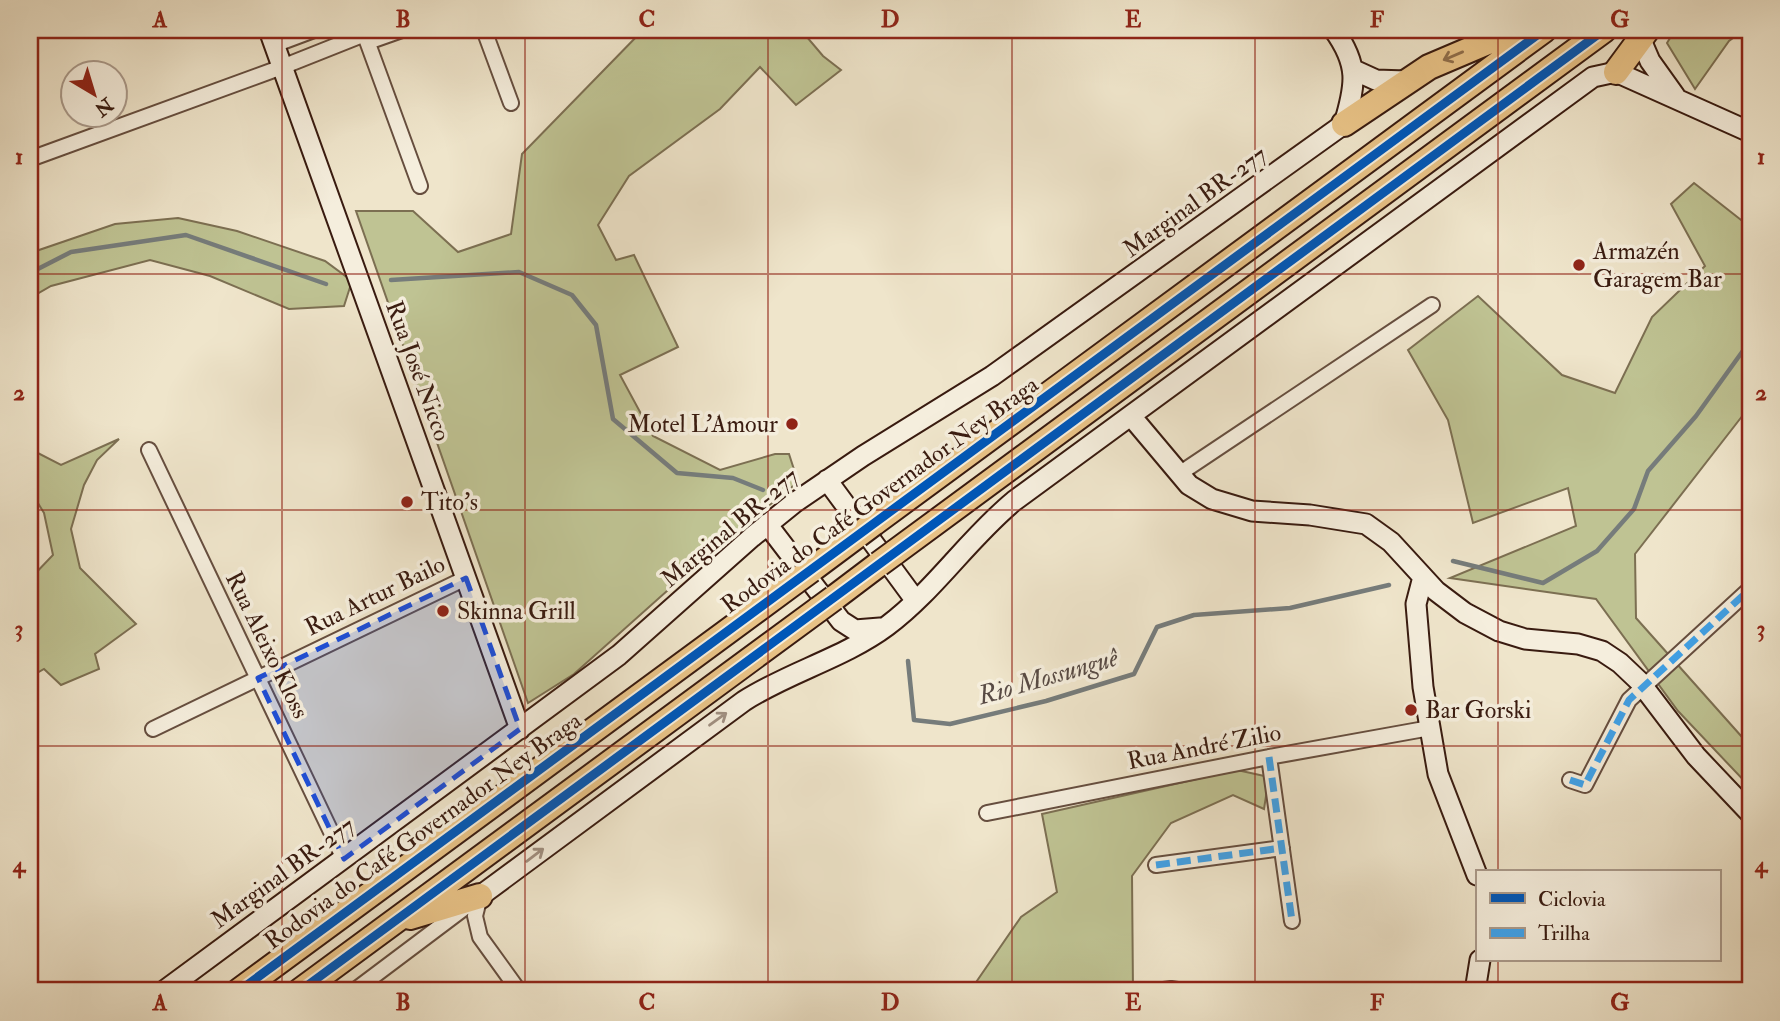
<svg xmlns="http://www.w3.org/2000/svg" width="1780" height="1021" viewBox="0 0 1780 1021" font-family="'IM FELL Double Pica',serif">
	<rect width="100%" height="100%" fill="#efe5cb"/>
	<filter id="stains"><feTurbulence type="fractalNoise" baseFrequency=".00286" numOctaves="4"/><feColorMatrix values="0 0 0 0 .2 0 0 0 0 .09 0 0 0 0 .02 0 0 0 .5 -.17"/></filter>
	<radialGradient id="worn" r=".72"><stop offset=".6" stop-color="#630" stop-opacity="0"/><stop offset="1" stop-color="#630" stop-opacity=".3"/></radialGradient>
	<path fill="#bfc393" stroke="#7c6f52" stroke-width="2" d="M641 30H801L823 56 841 70 796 105 760 67 720 109 629 176 598 225 616 260 634 255 678 347 620 375 653 436 720 470 775 454H789L798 482 705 557 574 674 528 703 356 211H413L458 252 511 234 522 154 641 32Z
		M1675 30H1744L1729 41 1695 89 1667 43Z
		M1694 183 1750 227V406L1635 554 1636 618 1750 746V787L1678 711 1596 599 1450 578 1576 526 1568 488 1473 523 1448 420 1408 350 1478 296 1562 375 1615 393 1652 317 1705 266 1671 204Z
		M178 218 237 231 325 261 352 281 344 306 289 309 210 276 150 260 51 286 30 298V246L36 251 115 224Z
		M119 439 97 460 84 485 71 529 80 568 136 624 95 654 99 669 61 685 44 669 30 677V579L53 555 44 513 30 490V449L61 465Z
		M1237 770 1269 777 1264 809 1233 795 1171 823 1132 876 1133 991H970L1021 917 1057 892 1042 814Z"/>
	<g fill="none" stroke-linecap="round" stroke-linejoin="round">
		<path stroke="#767c7b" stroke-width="4.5" d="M30 273 71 252 186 235 326 284
			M391 280 519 272 572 295 596 325 613 419 677 473 733 478 763 490
			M1453 561 1543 583 1597 551 1634 509 1648 471 1696 416 1750 341
			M908 661 914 720 950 724 1046 701 1134 674 1157 627 1194 615 1290 608 1389 585"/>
		<defs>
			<path id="street" d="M363 30 420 186
				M484 30 511 103
				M368 42 402 30
				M274 45 314 30
				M30 159 282 67 365 34
				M149 450 344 859
				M1179 474 1432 305
				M153 729 466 578
				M1269 757 1292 921
				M1570 780 1585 785 1629 700 1750 589
				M987 813 1269 757 1430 728
				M1156 865 1282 848
				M480 896 475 916 480 937 519 991
				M354 991 467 906
				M1156 991 1171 989 1184 991"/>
			<path id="secondary" d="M269 30 520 729
				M1641 40 1650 61 1675 96
				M1354 70 1376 80 1406 81
				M1131 416 1189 485 1212 499 1252 511 1310 515 1366 524 1391 542 1436 591 1465 613 1499 631 1525 639 1578 644 1602 651 1620 663 1639 681 1696 756 1750 813
				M827 480 916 601
				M767 524 841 621 855 630 880 628
				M1423 577 1416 604 1423 687 1438 774 1477 875
				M480 896 744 701C789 672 844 658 887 626 935 590 968 539 1014 501L1593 77 1616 72 1750 132
				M164 991 619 655 752 537 794 503 863 456 992 376 1344 124C1356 84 1359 65 1334 30
				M1475 991 1480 960"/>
			<path id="highway" d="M1616 72 1647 30
				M1344 124 1429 67 1516 30
				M874 523 1544 30
				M894 553 1604 30
				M811 570 858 535
				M834 598 879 564
				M410 917 480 896
				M239 991 796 581
				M300 991 819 609"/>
		</defs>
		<use href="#street" stroke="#664e3f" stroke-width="18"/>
		<use href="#secondary" stroke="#391b10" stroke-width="23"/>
		<use href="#highway" stroke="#391b10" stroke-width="28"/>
		<use href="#street" stroke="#f5eedd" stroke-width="14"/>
		<use href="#secondary" stroke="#f5eedd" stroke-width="19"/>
		<use href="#highway" stroke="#e8c286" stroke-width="24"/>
		<defs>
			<path id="highway-bridge" d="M858 535 874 523
				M879 564 894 553
				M796 581 811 570
				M819 609 834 598"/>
		</defs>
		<use href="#highway-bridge" stroke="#391b10" stroke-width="28" stroke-linecap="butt"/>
		<use href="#highway-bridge" stroke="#e8c286" stroke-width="24"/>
		<path stroke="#3fa2ea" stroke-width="7" stroke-dasharray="14 7" stroke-linecap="butt" d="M1269 757 1292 921
			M1570 780 1585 785 1629 700 1750 589
			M1156 865 1282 848
			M1156 991 1171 989 1184 991"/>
		<defs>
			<path id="cycleway" d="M239 991 1544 30
				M300 991 1604 30"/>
		</defs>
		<use href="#cycleway" stroke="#f5eedd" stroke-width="13"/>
		<use href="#cycleway" stroke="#0057b8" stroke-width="9"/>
	</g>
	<defs><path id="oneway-shaft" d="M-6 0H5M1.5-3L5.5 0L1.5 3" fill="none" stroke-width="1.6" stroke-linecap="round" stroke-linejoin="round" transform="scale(1.75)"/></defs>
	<use stroke="#906e4b" href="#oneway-shaft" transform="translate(1453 56) rotate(157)"/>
	<g stroke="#a08f81">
		<use href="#oneway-shaft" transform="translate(718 719) rotate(-36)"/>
		<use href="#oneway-shaft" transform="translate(535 855) rotate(-37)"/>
	</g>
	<path fill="#1d4ed8" fill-opacity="0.2" stroke="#1d4ed8" stroke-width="5" stroke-dasharray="14 9" stroke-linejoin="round" d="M466 578 520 729 344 859 258 678Z"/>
	<path fill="none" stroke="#8f2418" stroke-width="2" stroke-opacity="0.55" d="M282 30V991M525 30V991M768 30V991M1012 30V991M1255 30V991M1498 30V872M30 274H1750M30 510H1750M30 746H1750M1498 960V991"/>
	<g fill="#8f2418" stroke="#f5eedd" stroke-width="2.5">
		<circle cx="1579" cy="265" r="7"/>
		<circle cx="792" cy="424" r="7"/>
		<circle cx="407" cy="502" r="7"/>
		<circle cx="443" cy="611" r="7"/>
		<circle cx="1411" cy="710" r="7"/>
	</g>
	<g text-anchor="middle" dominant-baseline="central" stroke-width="7" stroke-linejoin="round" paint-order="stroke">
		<g font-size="24" fill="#391b10" stroke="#f5eedd">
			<text transform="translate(1195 202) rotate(-36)">Marginal BR-277</text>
			<text transform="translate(418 371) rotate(70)">Rua José Nicco</text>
			<text transform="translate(880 495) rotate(-36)">Rodovia do Café Governador Ney Braga</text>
			<text transform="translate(730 528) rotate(-40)">Marginal BR-277</text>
			<text transform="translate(375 596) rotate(-26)">Rua Artur Bailo</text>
			<text transform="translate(267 645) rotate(64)">Rua Aleixo Kloss</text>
			<text transform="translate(1204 747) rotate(-11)">Rua André Zilio</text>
			<text transform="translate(423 831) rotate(-36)">Rodovia do Café Governador Ney Braga</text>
			<text transform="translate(283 873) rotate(-36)">Marginal BR-277</text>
		</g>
		<g font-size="24" fill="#391b10" stroke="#f5eedd" text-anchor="start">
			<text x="1593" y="251">Armazén<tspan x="1593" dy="28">Garagem Bar</tspan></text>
			<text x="778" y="424" text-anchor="end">Motel L'Amour</text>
			<text x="421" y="502">Tito's</text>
			<text x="457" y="611">Skinna Grill</text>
			<text x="1425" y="710">Bar Gorski</text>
		</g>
		<g font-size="26" font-style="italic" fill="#584b45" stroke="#f5eedd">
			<text transform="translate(1048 677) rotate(-16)">Rio Mossunguê</text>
		</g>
	</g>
	<rect width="1780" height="1021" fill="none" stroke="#efe5cb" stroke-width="77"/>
	<rect x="1476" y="870" width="245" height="91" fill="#f5eedd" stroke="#aa9a8b" stroke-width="2"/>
	<rect x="1490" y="893" width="35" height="10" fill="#0057b8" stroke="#aa9a8b" stroke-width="2"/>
	<text x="1538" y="906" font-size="21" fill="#391b10">Ciclovia</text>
	<rect x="1490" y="928" width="35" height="10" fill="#3fa2ea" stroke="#aa9a8b" stroke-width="2"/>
	<text x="1538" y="940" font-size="21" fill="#391b10">Trilha</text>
	<g transform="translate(94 94) rotate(142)"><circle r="33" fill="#f5eedd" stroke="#aa9a8b" stroke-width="2"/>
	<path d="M0-5L12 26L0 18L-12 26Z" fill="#8f2418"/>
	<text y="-10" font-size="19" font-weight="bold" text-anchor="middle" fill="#391b10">N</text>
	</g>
	<rect x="38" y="38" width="1704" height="944" fill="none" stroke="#8f2418" stroke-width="2.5"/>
	<g font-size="23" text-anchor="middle" font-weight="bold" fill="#8f2418">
		<text x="160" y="27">A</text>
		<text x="403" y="27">B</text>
		<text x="647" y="27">C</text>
		<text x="890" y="27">D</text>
		<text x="1133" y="27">E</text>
		<text x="1377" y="27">F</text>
		<text x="1620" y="27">G</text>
		<text x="19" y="164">1</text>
		<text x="1761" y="164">1</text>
		<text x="19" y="400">2</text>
		<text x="1761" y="400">2</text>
		<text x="19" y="636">3</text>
		<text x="1761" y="636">3</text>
		<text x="19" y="872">4</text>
		<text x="1761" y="872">4</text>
		<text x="160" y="1010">A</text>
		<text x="403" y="1010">B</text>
		<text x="647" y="1010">C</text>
		<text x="890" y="1010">D</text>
		<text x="1133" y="1010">E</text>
		<text x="1377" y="1010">F</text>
		<text x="1620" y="1010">G</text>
	</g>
	<rect width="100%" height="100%" filter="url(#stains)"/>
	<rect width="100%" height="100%" fill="url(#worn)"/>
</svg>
